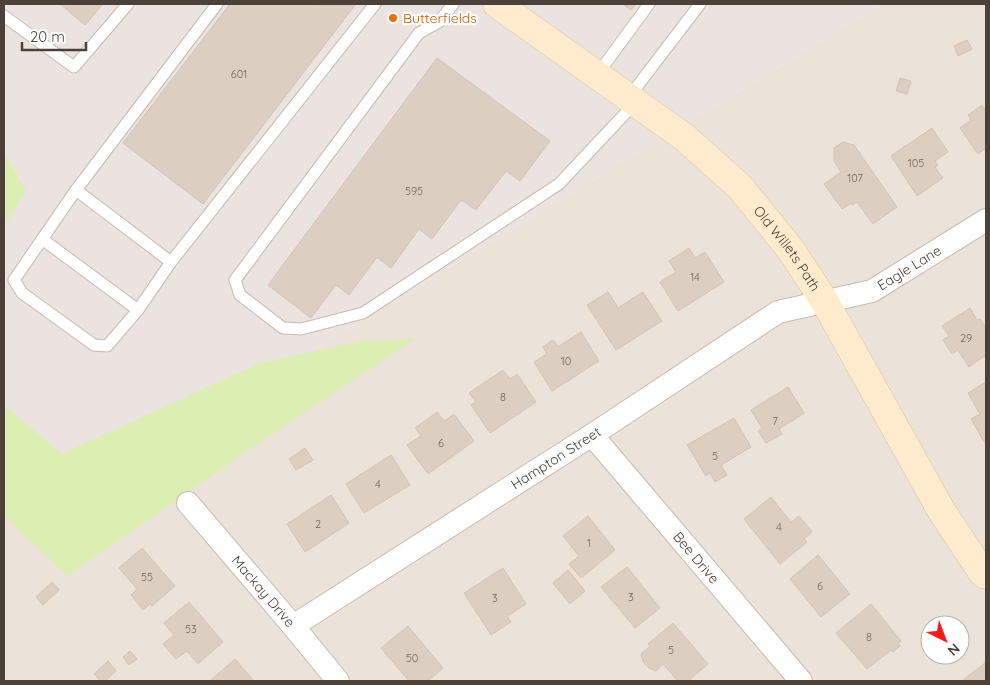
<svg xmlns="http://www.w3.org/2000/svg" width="990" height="685" viewBox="0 0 990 685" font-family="Quicksand,sans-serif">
	<rect width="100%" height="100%" fill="#f7f2eb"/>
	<path fill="#ebe3d9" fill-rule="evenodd" d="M883 4H986V681H4V476L37 518ZM930 625H960V655H930Z"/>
	<path fill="#eae3df" d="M4 4H883L37 518 4 476Z"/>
	<path fill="#dceeb1" d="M4 156H6L26 191 4 226Z
		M415 339 272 434 67 576 4 515V405L62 454 260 363 363 341Z"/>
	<path fill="#ddcec2" stroke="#d5c2b2" d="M60 4H103L85 25Z
		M230 4 355 5 203 204 123 143Z
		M623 4H636L631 10Z
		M967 40 972 49 958 56 954 46Z
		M437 58 550 141 520 181 506 171 476 210 461 200 432 239 419 229 391 268 377 257 349 295 336 285 311 318 268 285Z
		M900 78 911 81 907 94 896 91Z
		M982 105 986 111V148L978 154 960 128 971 120 968 115Z
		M932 128 948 152 935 161 938 165 935 167 943 178 917 196 891 156Z
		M843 142 854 145 897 207 873 224 857 202 852 205 851 203 842 209 824 184 841 172 834 161V148Z
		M689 248 695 258 705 252 724 282 678 311 660 282 676 272 669 261Z
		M608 292 618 308 643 292 662 321 616 350 587 305Z
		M970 308 977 320 980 319 986 328V355L969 367 958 350 952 354 943 340 949 336 942 326Z
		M581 332 599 361 552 391 534 362 547 354 543 347 553 340 558 347Z
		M503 370 510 379 517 374 536 402 490 433 471 405 476 402 469 393Z
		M986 382V441L984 442 971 419 980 414 968 393Z
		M788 387 804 413 779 429 782 434 766 443 758 431 762 428 751 410Z
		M437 412 444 421 454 414 474 441 428 474 407 445 421 436 415 428Z
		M734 418 751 447 721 465 727 475 715 482 710 473 706 476 687 445Z
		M305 448 313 460 296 470 289 459Z
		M391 455 410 485 364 513 346 484Z
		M331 495 349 523 305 552 287 524Z
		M771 497 791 522 799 516 812 532 804 539 807 542 780 564 744 519Z
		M588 516 615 550 581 578 569 564 579 556 563 536Z
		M142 548 175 586 152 606 150 604 143 610 131 595 137 589 119 568Z
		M818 555 850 594 821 617 790 579Z
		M627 567 660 608 635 628 601 587Z
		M503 568 526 604 507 616 511 622 491 635 464 593Z
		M568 570 585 591 570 604 553 583Z
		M52 582 59 590 43 605 36 597Z
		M189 602 223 642 198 664 187 651 176 659 163 644 174 635 164 623Z
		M871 604 901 641 898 643 900 646 893 652 891 650 867 669 836 633Z
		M673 623 708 664 688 681H678L663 664 656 671 649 668 643 662 641 654 650 646 648 644Z
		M408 626 443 668 428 681H409L381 648Z
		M130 651 137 659 129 665 123 657Z
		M235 659 254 681H210Z
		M108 661 116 671 105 681H101L94 674Z
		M986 662V681H962Z"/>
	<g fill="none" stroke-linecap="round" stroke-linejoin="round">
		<defs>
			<path id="service" d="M217 4 76 190 171 262 375 4
				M453 4 439 22 419 33 235 280 240 295 283 328 301 329 363 313 559 184 636 102
				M4 16 74 67 128 4
				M597 75 649 4
				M629 97 700 4
				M76 190 14 280 22 293 94 345 107 346 138 310 171 262
				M42 239 138 310"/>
			<g id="minor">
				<path id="s1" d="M592 435 801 681"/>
				<path id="s2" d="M188 503 293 626 338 681"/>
				<path id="s3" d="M293 626 592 435 778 312 872 291 986 220"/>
			</g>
			<g id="secondary">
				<path id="s4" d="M497 4 684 137 740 187 791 250 825 302 941 510 982 572 986 575"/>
			</g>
		</defs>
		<use href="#service" stroke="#c7bbaf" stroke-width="13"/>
		<use href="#minor" stroke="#c7bbaf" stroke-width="24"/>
		<use href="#secondary" stroke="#dec199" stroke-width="29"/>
		<use href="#service" stroke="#fff" stroke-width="11"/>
		<use href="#minor" stroke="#fff" stroke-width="22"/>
		<use href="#secondary" stroke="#ffebcd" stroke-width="28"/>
	</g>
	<circle fill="#e8710a" stroke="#fff" stroke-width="2" cx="393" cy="18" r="5"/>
	<g text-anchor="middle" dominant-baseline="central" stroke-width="4.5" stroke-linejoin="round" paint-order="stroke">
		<g font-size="11" fill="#70645a">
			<text x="239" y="74">601</text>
			<text x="916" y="163">105</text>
			<text x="855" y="178">107</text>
			<text x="414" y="191">595</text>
			<text x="695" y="277">14</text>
			<text x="966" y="338">29</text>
			<text x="566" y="361">10</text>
			<text x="503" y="397">8</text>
			<text x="775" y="421">7</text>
			<text x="441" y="443">6</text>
			<text x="715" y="456">5</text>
			<text x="378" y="484">4</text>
			<text x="318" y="524">2</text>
			<text x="779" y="527">4</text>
			<text x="589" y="543">1</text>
			<text x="147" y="577">55</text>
			<text x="820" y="586">6</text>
			<text x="631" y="597">3</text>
			<text x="495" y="598">3</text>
			<text x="191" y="629">53</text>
			<text x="869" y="637">8</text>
			<text x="671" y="650">5</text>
			<text x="412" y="658">50</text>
		</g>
		<g font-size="14" fill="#c56008" stroke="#fff" text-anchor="start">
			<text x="403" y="18">Butterfields</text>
		</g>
		<g font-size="14" fill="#4c4138" stroke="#fff">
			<text stroke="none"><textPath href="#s4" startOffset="382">Old Willets Path</textPath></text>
			<text stroke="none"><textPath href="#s3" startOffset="718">Eagle Lane</textPath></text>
			<text stroke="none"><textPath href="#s3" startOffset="312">Hampton Street</textPath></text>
			<text stroke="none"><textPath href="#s1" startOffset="161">Bee Drive</textPath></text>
			<text stroke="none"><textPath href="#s2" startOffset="116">Mackay Drive</textPath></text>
		</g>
	</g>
	<rect width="990" height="685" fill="none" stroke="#4c4138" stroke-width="10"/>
	<g transform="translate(945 640) rotate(138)"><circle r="24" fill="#ffffff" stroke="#b7b3af"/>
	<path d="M0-4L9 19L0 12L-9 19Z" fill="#ff1a1a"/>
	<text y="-8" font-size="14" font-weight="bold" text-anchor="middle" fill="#4c4138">N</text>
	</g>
	<path d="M22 42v8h64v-8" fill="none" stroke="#4c4138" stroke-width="2.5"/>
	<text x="30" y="42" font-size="15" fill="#4c4138" stroke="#ffffff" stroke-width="4" paint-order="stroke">20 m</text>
</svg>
